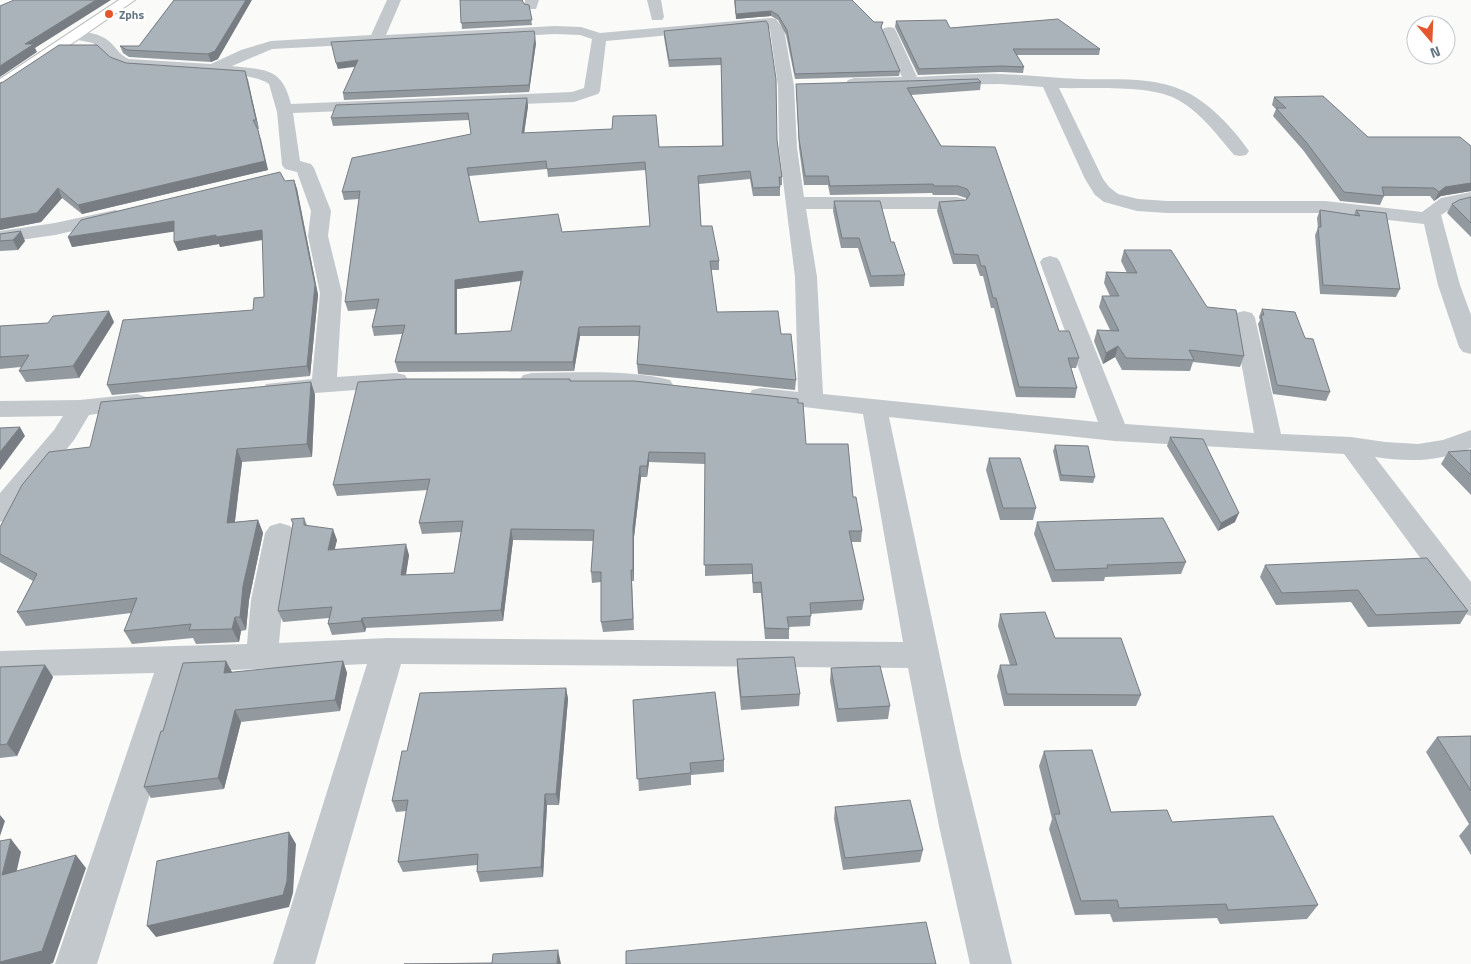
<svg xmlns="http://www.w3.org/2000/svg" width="1471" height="964" viewBox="0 0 1471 964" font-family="'Titillium Web',sans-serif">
	<rect width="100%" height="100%" fill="#fafaf8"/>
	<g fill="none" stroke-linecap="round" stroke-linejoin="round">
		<defs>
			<path id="major" d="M119 0H135L6 89 0 91V79Z"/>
		</defs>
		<use href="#major" stroke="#b5babe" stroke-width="2"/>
		<path fill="#c3c8cc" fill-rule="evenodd" d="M387 0H401L386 35 555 26 581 27 600 33 771 18 776 19 784 30 794 86 797 148 804 197H957L964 199 967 203 964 207 957 209H806L817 277 823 394 1098 422 1040 262 1043 258 1050 256 1057 258 1060 262 1125 424 1254 433 1233 318 1236 313 1244 311 1252 313 1255 318 1281 434 1351 437 1385 442 1418 444 1443 440 1471 430V448C1439 462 1408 462 1375 457L1471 582V616L1460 612 1344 454 1115 441 889 417 961 756 1012 964H970L939 826 908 668 401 664 315 964H273L367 664 188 672 97 964H55L154 673 0 677V651L247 644 251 600 265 533 270 526 280 523 290 526 295 533 283 600 279 643 388 638 903 642 863 414 761 402 752 400 749 395 752 390 761 388 798 392 795 277 779 148 778 86 770 30 767 26 606 41 600 91 598 94 574 102 293 113 300 161 311 164 314 168 331 211 328 236 342 293 337 377 396 373 405 375 408 380 405 385 396 387 275 396 266 394 263 389 266 384 312 379 320 293 308 236 311 211 297 172 285 169 282 165 277 112 269 84C245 68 161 71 129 69L114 64 93 43 73 39 71 36 73 33C85 30 102 34 111 43 117 49 121 56 129 59L211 64 241 50 271 41 371 35ZM555 34 580 35 592 39 584 88 572 92 291 104C282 67 265 70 232 66L272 49Z
			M525 0H539L536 9H526L524 6Z
			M647 0H661L664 17 662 20H652Z
			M889 27 894 28 896 31 917 77C945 76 973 73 1001 74 1028 75 1054 78 1081 79 1113 80 1152 76 1182 90 1208 101 1233 128 1249 151L1246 155 1240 156 1234 155C1218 136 1202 114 1180 101 1153 84 1092 89 1059 88L1103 179 1109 187 1118 194 1138 199 1167 201H1325L1422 212 1441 198 1471 192V204L1454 207 1441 215 1460 285 1471 315V354L1463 352 1459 347 1438 285 1424 224 1325 213H1167L1137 211 1104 202 1095 195 1085 179 1043 87 1000 84 848 86 846 83 848 80 854 78 902 77 882 31 884 28Z
			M115 210 122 212 125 216 122 220 55 235 0 243V231L55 223Z
			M532 373C577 373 626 369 670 380L673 385 670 390 661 392 611 387H532L523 385 520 380 523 375Z
			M137 394 146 397 150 402 146 407 89 415 74 440 10 519 0 522V493L54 430 63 416 0 417V401L80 400Z"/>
		<use href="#major" fill="#fff" fill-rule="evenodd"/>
	</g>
	<path fill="#929a9f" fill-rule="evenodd" d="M174 0 218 59 211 62 129 57 123 53 120 46H139Z
		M460 0H523V3L524 4 529 5 532 25 462 29Z
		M734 0 874 22 882 27V29L900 71 899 76 795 79 786 35 778 20 771 16 736 19Z
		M766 21 777 140 782 177V185H780V196H753L750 179 699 184 701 226 719 261V270H711L717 312 781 334 796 380 795 390 638 374 637 364 639 336H580L574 371 398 372 395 362 402 334 374 336 372 327 376 309 348 311 345 302 359 199 344 200 342 192 471 134 469 120 333 126 331 118 527 98 528 106 524 133 659 147 722 146 721 65 669 67 664 37V31ZM547 169 548 177 646 170 650 227 562 232 479 222 469 176ZM521 281 511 331 457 334V289Z
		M896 21 950 28 1100 49 1099 55H1017L1024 67 1023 73 1000 72 918 75 895 27Z
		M536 43 529 92 344 100 343 93 355 67 338 69Z
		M110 57 126 63 245 71 259 129H257L261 139 268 170 82 214 62 198 41 222 0 230V83Z
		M981 82 980 90 911 95 941 146 1059 331 1079 358 1076 368H1071L1077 388 1075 398 1016 397 994 308H991L983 276H980L976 264H953L937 211 939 202 966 200V198L957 195H933L932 193 830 195 828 185H804L799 148 796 84Z
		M1274 97 1368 137 1471 146V191L1441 196 1434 201 1430 196H1384L1380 205 1340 201 1303 150 1273 116 1276 109 1272 105Z
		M294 180 297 189 318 295 310 376 112 395 107 385 253 310 264 297 263 240 220 247 219 244 178 251 174 231 72 247 68 237 285 181Z
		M1471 197V237L1447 213 1452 204Z
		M834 201 891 242 905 275 904 286 870 287 858 248H841L833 211Z
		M1320 210 1354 215 1356 210 1386 213 1400 289 1396 297 1320 294 1315 235 1318 228 1317 218Z
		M0 234 25 241 18 250 0 251Z
		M1124 250 1207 307 1244 356 1240 367 1193 362 1190 371 1122 370 1115 357 1103 364 1094 341 1097 330H1110L1099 307 1102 296H1110L1104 283 1106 272 1127 273 1121 261Z
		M1262 309 1305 338 1330 392 1326 401 1273 394 1258 324 1260 320 1259 317Z
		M114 322 79 378 26 382 19 371 21 367 0 369V326Z
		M570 381 806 444 853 497 862 531 861 542H851L864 600 862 610 811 614 810 626 789 627V639H765L761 593H753L752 574 705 576V464L649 462 647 477H641L634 537V581H632L634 630 603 632 601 622V582L592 583 591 572 593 541 513 540 503 621 366 628 365 632 332 635 328 624 329 618 283 622 278 611 293 524 291 519 304 518 307 525 337 540 334 550 409 555 406 575 454 573 461 532 422 534 419 523 428 490 337 496 333 485Z
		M311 382 315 395 312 457 242 462 235 522 258 520 263 533 249 600 246 630 241 631 239 642 196 644 193 638 132 644 124 631 131 613 26 626 17 612 33 581 0 562V554L90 447Z
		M1170 437 1235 522 1218 531 1167 446Z
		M1055 445 1095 477 1093 483 1060 481 1053 451Z
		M1471 450V495L1441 464 1448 452Z
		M989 458 1036 508 1033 520H1000L986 470Z
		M1037 522 1186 562 1181 574 1105 577 1104 581 1052 582 1034 534Z
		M1265 565 1468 611 1460 624 1368 627 1351 602 1276 605 1260 577Z
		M1000 614 1055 638 1141 695 1136 706H1004L997 676 1000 665H1010L998 626Z
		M737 659 800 694 799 706 741 710 737 671Z
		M226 661 232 673 343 661 347 673 340 711 241 722 224 789 151 798 144 787 163 731Z
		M45 665 53 677 17 756 0 758V667Z
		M831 668 890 706 888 719 837 722 830 681Z
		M566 688 568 699 559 805H547L543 877 480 882 477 872V865L403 872 398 862 407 811 396 812 392 801 407 751Z
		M633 700 724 760V772L691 775V785L639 791Z
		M1471 736V855L1459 836 1469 824 1426 752 1437 737Z
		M1044 751 1111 812 1172 822 1318 905 1307 919 1220 924 1217 918 1113 922 1110 914 1075 915 1049 829 1052 819 1039 766Z
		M835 807 923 850 920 862 843 870 834 819Z"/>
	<path fill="#777d82" d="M96 0H111L35 48 37 52 0 77V66L25 44Z
		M246 0H252L218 59 211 62 208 54Z
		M771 11V16L736 19V14Z
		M535 37 536 43 529 92V85Z
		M358 60 360 66 338 69 336 63Z
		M245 71 248 80 259 129 256 120Z
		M527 98 528 106 523 141 522 133Z
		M258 130 268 170 82 214 78 205Z
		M294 180 297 189 318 295 310 376 307 366Z
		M1471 183V191L1441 196 1434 201 1439 192 1445 187Z
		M58 188 62 198 41 222 0 230V219Z
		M174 221 178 231 72 247 68 237Z
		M262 230 265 239 220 247 219 244 178 251 174 242 216 235Z
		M21 231 25 241 18 250 13 240Z
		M523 271 524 280 457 289V343L455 334V280Z
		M109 311 114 322 79 378 73 366Z
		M579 327 580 336 574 371 573 362Z
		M1118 346 1115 357 1103 364 1106 353Z
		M311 382 315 395 312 457 307 444Z
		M20 427 25 436 0 470V452Z
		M237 449 242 462 233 536 227 523Z
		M649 452V462L647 477V466Z
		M640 466 641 477 634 537V581L633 570V527Z
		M1239 513 1235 522 1218 531 1221 523Z
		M258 520 263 533 249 600 246 630 240 617 243 586Z
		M333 529 337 540 332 561 328 550Z
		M511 529 513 540 503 621 501 610Z
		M406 544 409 555 404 586 401 575Z
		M235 617 241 631 239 642 232 629Z
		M362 618 366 628 365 632 361 621Z
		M226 661 232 672 229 685 224 673Z
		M343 661 347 673 340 711 335 700Z
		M45 665 53 677 17 756 7 744Z
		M566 688 568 699 559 805 556 794Z
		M235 710 241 722 224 789 218 778Z
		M545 794 547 805 543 877 541 867Z
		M0 815 5 821 0 836Z
		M289 832 296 844 293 893 289 907 156 937 147 926Z
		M11 839 21 852 13 887 2 875Z
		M76 855 86 868 53 963 50 964H0V962Z
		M558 950 561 964H557Z"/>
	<path fill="#aab3b9" stroke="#777d82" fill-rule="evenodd" d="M14 0H96L25 44H34L0 66V6Z
		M174 0H246L215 51 208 54 127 50 120 46H139Z
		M460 0H522L524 4 529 5 532 20 461 23Z
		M735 0H852L874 22H883L881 27 900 71 795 74 787 30 778 15 771 11 736 14Z
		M1058 19 1100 49H1013L1024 67 1001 66 919 69 896 21 946 20 950 28Z
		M766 21 768 24 776 79 777 140 782 177H779L780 187 753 188 750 171 698 176 701 226H712L719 261H710L717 312 778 311 781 334H791L796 380 637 364 640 326 579 327 573 362H395L405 325 372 327 379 299 345 302 360 191 342 192 352 158 471 134 468 113 331 118 336 105 527 98 522 133 612 129 613 116 656 115 659 147 723 146 721 58 669 60 664 31ZM546 161 547 169 645 162 650 226 562 232 558 214 479 222 467 168ZM523 271 511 331 455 334V280Z
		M534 31 535 37 529 85 343 93 358 60 336 63 331 42Z
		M59 45H97L110 57 126 63 245 71 256 120H253L258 130 265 161 78 205 58 188 37 213 0 219V83L3 82Z
		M978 79 981 82 907 88 941 146 995 147 1059 331H1069L1079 358H1068L1077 388 1019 387 996 298H993L985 266H981L978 255 954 254 939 202 966 200 970 194 967 189 958 186H934L933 184 830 186 828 176H805L799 139 796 84Z
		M1323 96 1368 137H1460L1471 146V183L1445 187 1439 192 1434 188 1382 187 1384 196 1344 192 1306 142 1276 108H1286L1274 97Z
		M280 172 285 181 294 180 315 285 307 366 107 385 123 320 253 310 254 298 264 297 262 230 216 237V235L174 242V221L68 237 81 220Z
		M1471 197V223L1452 204 1459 200Z
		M834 201H880L891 242H894L905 275 871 276 859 238H842Z
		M1320 210 1360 216 1356 210 1386 213 1400 289 1323 285 1318 227H1321Z
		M21 231 13 240 0 241V234Z
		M1124 250H1171L1207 307 1236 310 1244 356 1189 350 1194 360 1126 358 1118 346 1106 353 1097 330 1119 331 1102 296H1119L1106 272 1137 273Z
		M1262 309 1295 312 1305 338 1313 339 1330 392 1277 385 1261 315H1264Z
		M109 311 73 366 19 371 29 355 0 357V326L48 323 53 316Z
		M407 379H570V381H634L798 399V403H803L806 444H848L853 497H856L862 531H849L864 600 810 603 811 616 787 617 789 629 765 628 761 582 753 583 752 564 704 565 705 453 649 452 647 466H640L633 527V570H631L633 619 601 622V572H591L594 530 511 529 501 610 362 618 361 621 328 624 332 607 278 611 293 523 291 519 304 518V525L333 529 328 550 406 544 401 575 454 573 463 521 419 523 430 479 333 485 358 382Z
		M311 382 307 444 237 449 227 523 258 520 243 586 240 617H235L232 629 189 630 191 624 124 631 137 598 17 612 37 574 0 554V527L22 485 49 452 90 447 101 402Z
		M20 427 0 452V428Z
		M1170 437 1203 439 1239 513 1221 523Z
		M1055 445 1088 446 1095 477 1061 475Z
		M1471 450V475L1448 452Z
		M989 458H1020L1036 508H1003Z
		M1163 518 1186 562 1107 565 1108 568 1055 570 1037 522Z
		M1427 558 1468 611 1376 615 1358 590 1282 593 1265 565Z
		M1045 612 1055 638H1121L1141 695 1007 694 1000 665H1017L1000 614Z
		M794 657 800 694 741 697 737 659Z
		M226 661 224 673 343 661 335 700 235 710 218 778 144 787 161 731H163L183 663Z
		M45 665 7 744 0 745V667Z
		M880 666 890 706 838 709 831 668Z
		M566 688 556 794H545L541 867 477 872 478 854 398 862 408 800 392 801 402 751H407L420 693Z
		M715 692 724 760 690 763 691 773 637 779 633 700Z
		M1471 736V791L1437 737Z
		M1092 750 1111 812 1167 810 1172 822 1273 816 1318 905 1228 910 1226 904 1119 908 1117 900 1081 901 1054 814H1060L1044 751Z
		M910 800 923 850 845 858 835 807Z
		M289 832 287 881 283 895 147 926 157 861Z
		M11 839 2 875 76 855 42 951 0 962V841Z
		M926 922 936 964H626V951Z
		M558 950 557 964H404L492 963 493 954Z"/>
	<circle fill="#e4572e" stroke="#fff" stroke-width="2" cx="109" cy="14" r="5"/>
	<g text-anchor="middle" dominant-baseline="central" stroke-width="5" stroke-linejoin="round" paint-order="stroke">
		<g font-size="12" font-weight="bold" fill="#657683" stroke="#fff" text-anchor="start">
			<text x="119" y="14">Zphs</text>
		</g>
	</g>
	<g transform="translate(1431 40) rotate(161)"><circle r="24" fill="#ffffff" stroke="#c1c8cd"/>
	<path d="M0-4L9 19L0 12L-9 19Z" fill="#e4572e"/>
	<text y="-8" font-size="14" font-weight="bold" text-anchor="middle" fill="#657683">N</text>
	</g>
</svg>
